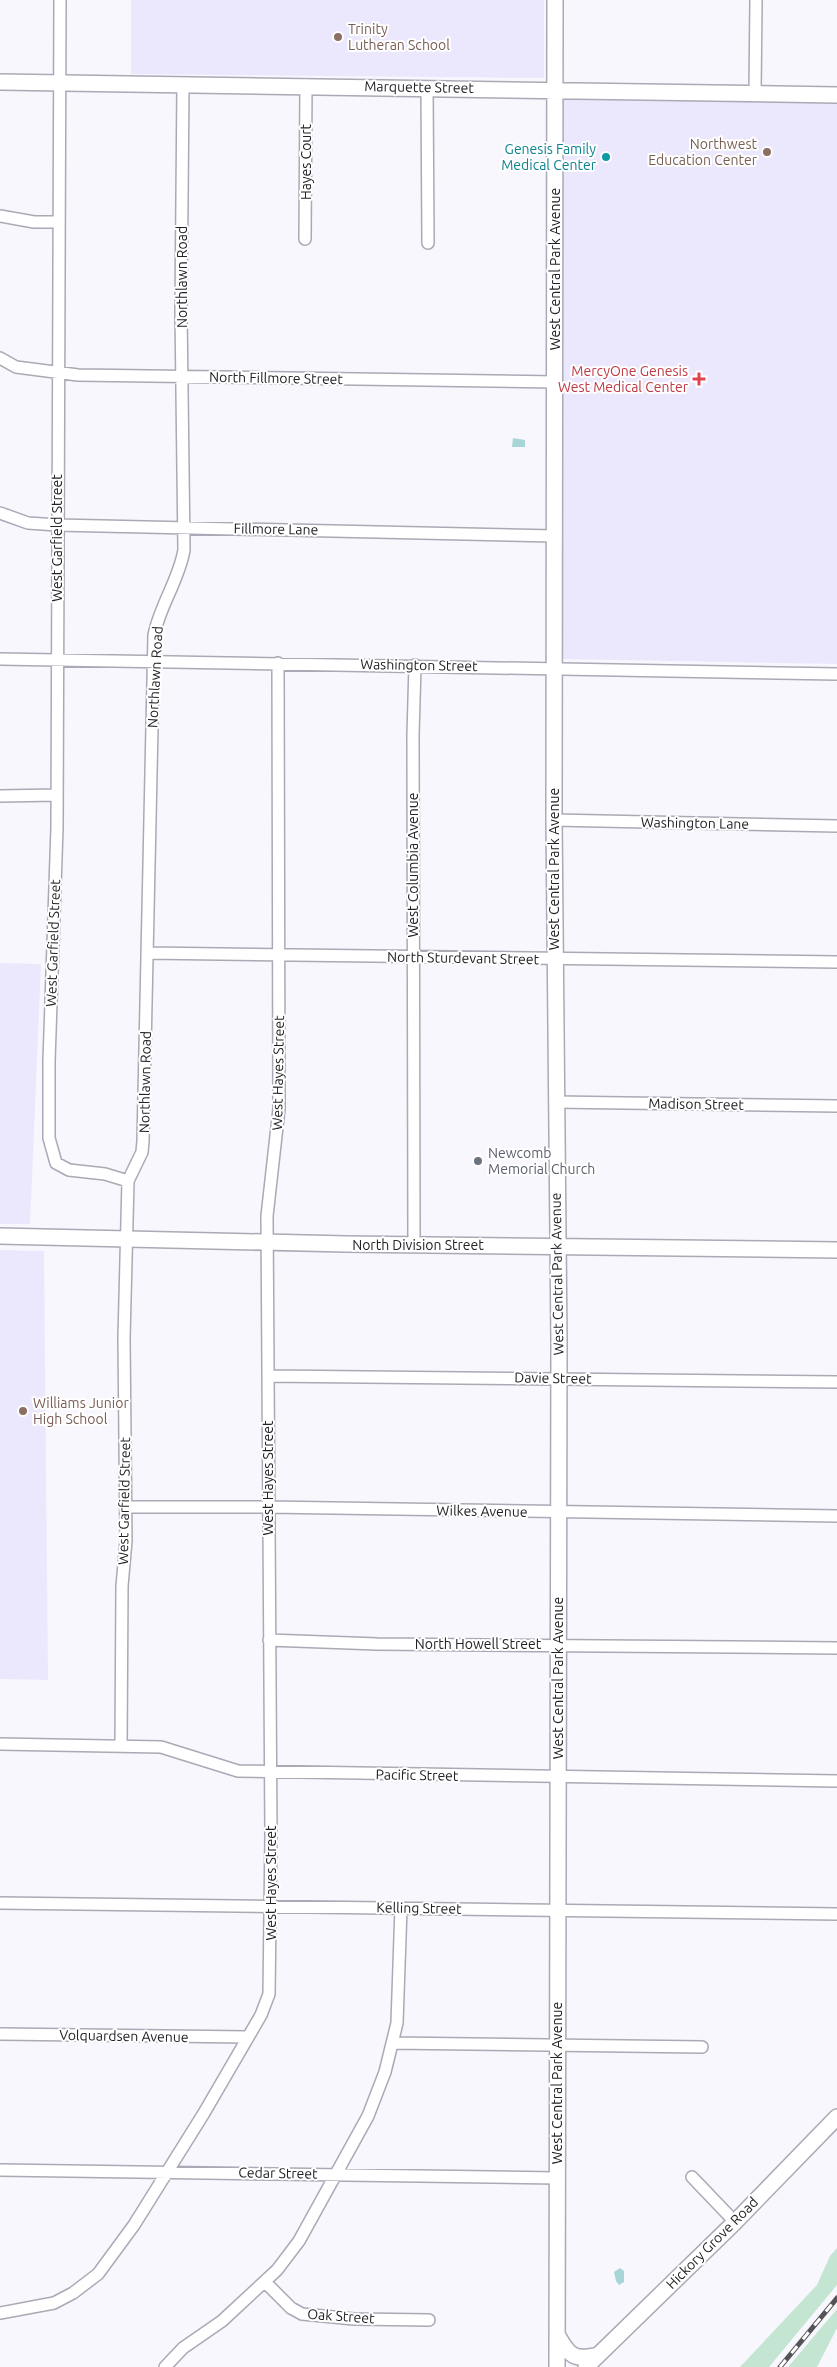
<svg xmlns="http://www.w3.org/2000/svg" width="837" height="2367" viewBox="0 0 837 2367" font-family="Ubuntu,sans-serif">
	<rect width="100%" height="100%" fill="#f8f7fd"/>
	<path fill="#ebe8fd" d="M131 0H544V78L131 74Z
		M559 96 837 100V664L561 659Z
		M0 963 41 964 30 1224H0Z
		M0 1250 44 1251 48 1680 0 1679Z"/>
	<path fill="#c3e5d2" d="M837 2248V2285L769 2367H740L817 2285 830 2256Z
		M837 2309V2328L817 2367H788Z"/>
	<path fill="#a8d5d6" d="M513 438 525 440V447H512Z
		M620 2268 624 2271V2282L619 2285 616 2281 614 2272Z"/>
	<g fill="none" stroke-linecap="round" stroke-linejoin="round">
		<defs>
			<path id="street" d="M60 0 57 828 49 1061V1138L56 1163 69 1170 105 1174 128 1181
				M427 87 428 243
				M755 93 756 0
				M0 216 34 222H58
				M305 239 306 85
				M0 358 16 367 78 375 556 382
				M0 513 28 523 57 525 555 536
				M0 659 837 674
				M0 796 57 795
				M554 820 837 826
				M148 953 837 962
				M555 1102 837 1106
				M414 1245 413 735 415 665
				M268 1376 837 1382
				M126 1507H268L837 1516
				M269 1640 377 1644 837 1648
				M0 1744 161 1747 238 1771 837 1781
				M121 1746 122 1586 126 1541 124 1338 128 1181 142 1152 143 1141 154 635C160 605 179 580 184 550L181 311 183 84
				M0 1903 837 1914
				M0 2034 248 2037
				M392 2043 702 2047
				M0 2170 557 2178
				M692 2177 735 2222
				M265 2282 291 2308 302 2314 354 2319 429 2320
				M0 2313 54 2303 73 2293 98 2274 134 2225 204 2113 261 2015 269 1994 271 1835 267 1216 279 1109 278 663
				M165 2367 183 2348 222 2321 277 2270 299 2241 368 2116 385 2072 397 2023 401 1908"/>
			<path id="secondary" d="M555 0 554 820 559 1342 557 2367
				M0 82 837 95
				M0 1236 346 1244 837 1250
				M558 2336C569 2356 575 2361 598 2355
				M586 2367 735 2222 837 2117"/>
		</defs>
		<use href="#street" stroke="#aaa9b5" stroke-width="14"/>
		<use href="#secondary" stroke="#aaa9b5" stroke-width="18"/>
		<use href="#street" stroke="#fff" stroke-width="11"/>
		<use href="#secondary" stroke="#fff" stroke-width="15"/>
		<defs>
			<path id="rail" d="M780 2367 837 2298"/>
		</defs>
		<use href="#rail" stroke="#545358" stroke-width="5"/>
		<use href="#rail" stroke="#fff" stroke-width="3" stroke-dasharray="9" stroke-linecap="butt"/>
	</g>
	<g fill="#8d6e63" stroke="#fff" stroke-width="2">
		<circle cx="338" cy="37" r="5"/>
		<circle cx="767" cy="152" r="5"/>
		<circle cx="23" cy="1411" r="5"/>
	</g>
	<circle fill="#0f9aa8" stroke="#fff" stroke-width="2" cx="606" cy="157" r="5"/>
	<path fill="#e0444e" stroke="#fff" stroke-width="2" d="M696.5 371.5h5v5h5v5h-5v5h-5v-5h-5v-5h5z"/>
	<circle fill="#6b7280" stroke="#fff" stroke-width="2" cx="478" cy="1161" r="5"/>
	<g text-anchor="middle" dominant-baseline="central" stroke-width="4" stroke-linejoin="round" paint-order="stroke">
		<g font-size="14" fill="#785e54" stroke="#fff" text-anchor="start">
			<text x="348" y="29">Trinity<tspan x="348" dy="16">Lutheran School</tspan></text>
			<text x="757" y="144" text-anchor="end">Northwest<tspan x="757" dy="16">Education Center</tspan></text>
			<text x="33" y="1403">Williams Junior<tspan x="33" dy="16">High School</tspan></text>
		</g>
		<g font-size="14" fill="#222126" stroke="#fff">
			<text transform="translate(419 87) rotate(1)">Marquette Street</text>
			<text transform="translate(306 162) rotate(-90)">Hayes Court</text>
			<text transform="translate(555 269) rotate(-90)">West Central Park Avenue</text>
			<text transform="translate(182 277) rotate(-90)">Northlawn Road</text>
			<text transform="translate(276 378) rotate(1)">North Fillmore Street</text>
			<text transform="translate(276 529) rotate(1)">Fillmore Lane</text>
			<text transform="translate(57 538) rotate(-90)">West Garfield Street</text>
			<text transform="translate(419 665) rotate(1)">Washington Street</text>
			<text transform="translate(155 677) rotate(-87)">Northlawn Road</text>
			<text transform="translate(695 823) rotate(1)">Washington Lane</text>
			<text transform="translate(413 865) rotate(-90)">West Columbia Avenue</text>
			<text transform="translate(554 869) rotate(-90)">West Central Park Avenue</text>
			<text transform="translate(53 943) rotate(-88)">West Garfield Street</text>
			<text transform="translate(463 958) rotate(1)">North Sturdevant Street</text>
			<text transform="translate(278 1073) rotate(-89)">West Hayes Street</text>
			<text transform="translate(145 1082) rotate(-89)">Northlawn Road</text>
			<text transform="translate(696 1104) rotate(1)">Madison Street</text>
			<text x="418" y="1245">North Division Street</text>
			<text transform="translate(557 1274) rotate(-91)">West Central Park Avenue</text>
			<text transform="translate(553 1378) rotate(1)">Davie Street</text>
			<text transform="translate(268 1478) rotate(-90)">West Hayes Street</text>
			<text transform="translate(124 1501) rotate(-89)">West Garfield Street</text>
			<text transform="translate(482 1511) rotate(1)">Wilkes Avenue</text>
			<text x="478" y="1644">North Howell Street</text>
			<text transform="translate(558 1678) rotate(-90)">West Central Park Avenue</text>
			<text transform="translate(417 1775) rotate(1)">Pacific Street</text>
			<text transform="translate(271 1883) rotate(-90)">West Hayes Street</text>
			<text transform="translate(419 1908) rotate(1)">Kelling Street</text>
			<text transform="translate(124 2036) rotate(1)">Volquardsen Avenue</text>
			<text transform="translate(557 2083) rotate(-90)">West Central Park Avenue</text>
			<text transform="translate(278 2173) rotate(1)">Cedar Street</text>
			<text transform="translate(712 2243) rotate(-45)">Hickory Grove Road</text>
			<text transform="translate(341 2316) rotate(4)">Oak Street</text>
		</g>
		<g font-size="14" fill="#0d838f" stroke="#fff" text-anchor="end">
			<text x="596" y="149">Genesis Family<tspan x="596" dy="16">Medical Center</tspan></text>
		</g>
		<g font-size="14" fill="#be3a42" stroke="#fff" text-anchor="end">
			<text x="688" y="371">MercyOne Genesis<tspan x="688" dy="16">West Medical Center</tspan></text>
		</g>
		<g font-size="14" fill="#5b616d" stroke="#fff" text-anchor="start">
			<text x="488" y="1153">Newcomb<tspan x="488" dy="16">Memorial Church</tspan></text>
		</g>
	</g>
</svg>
